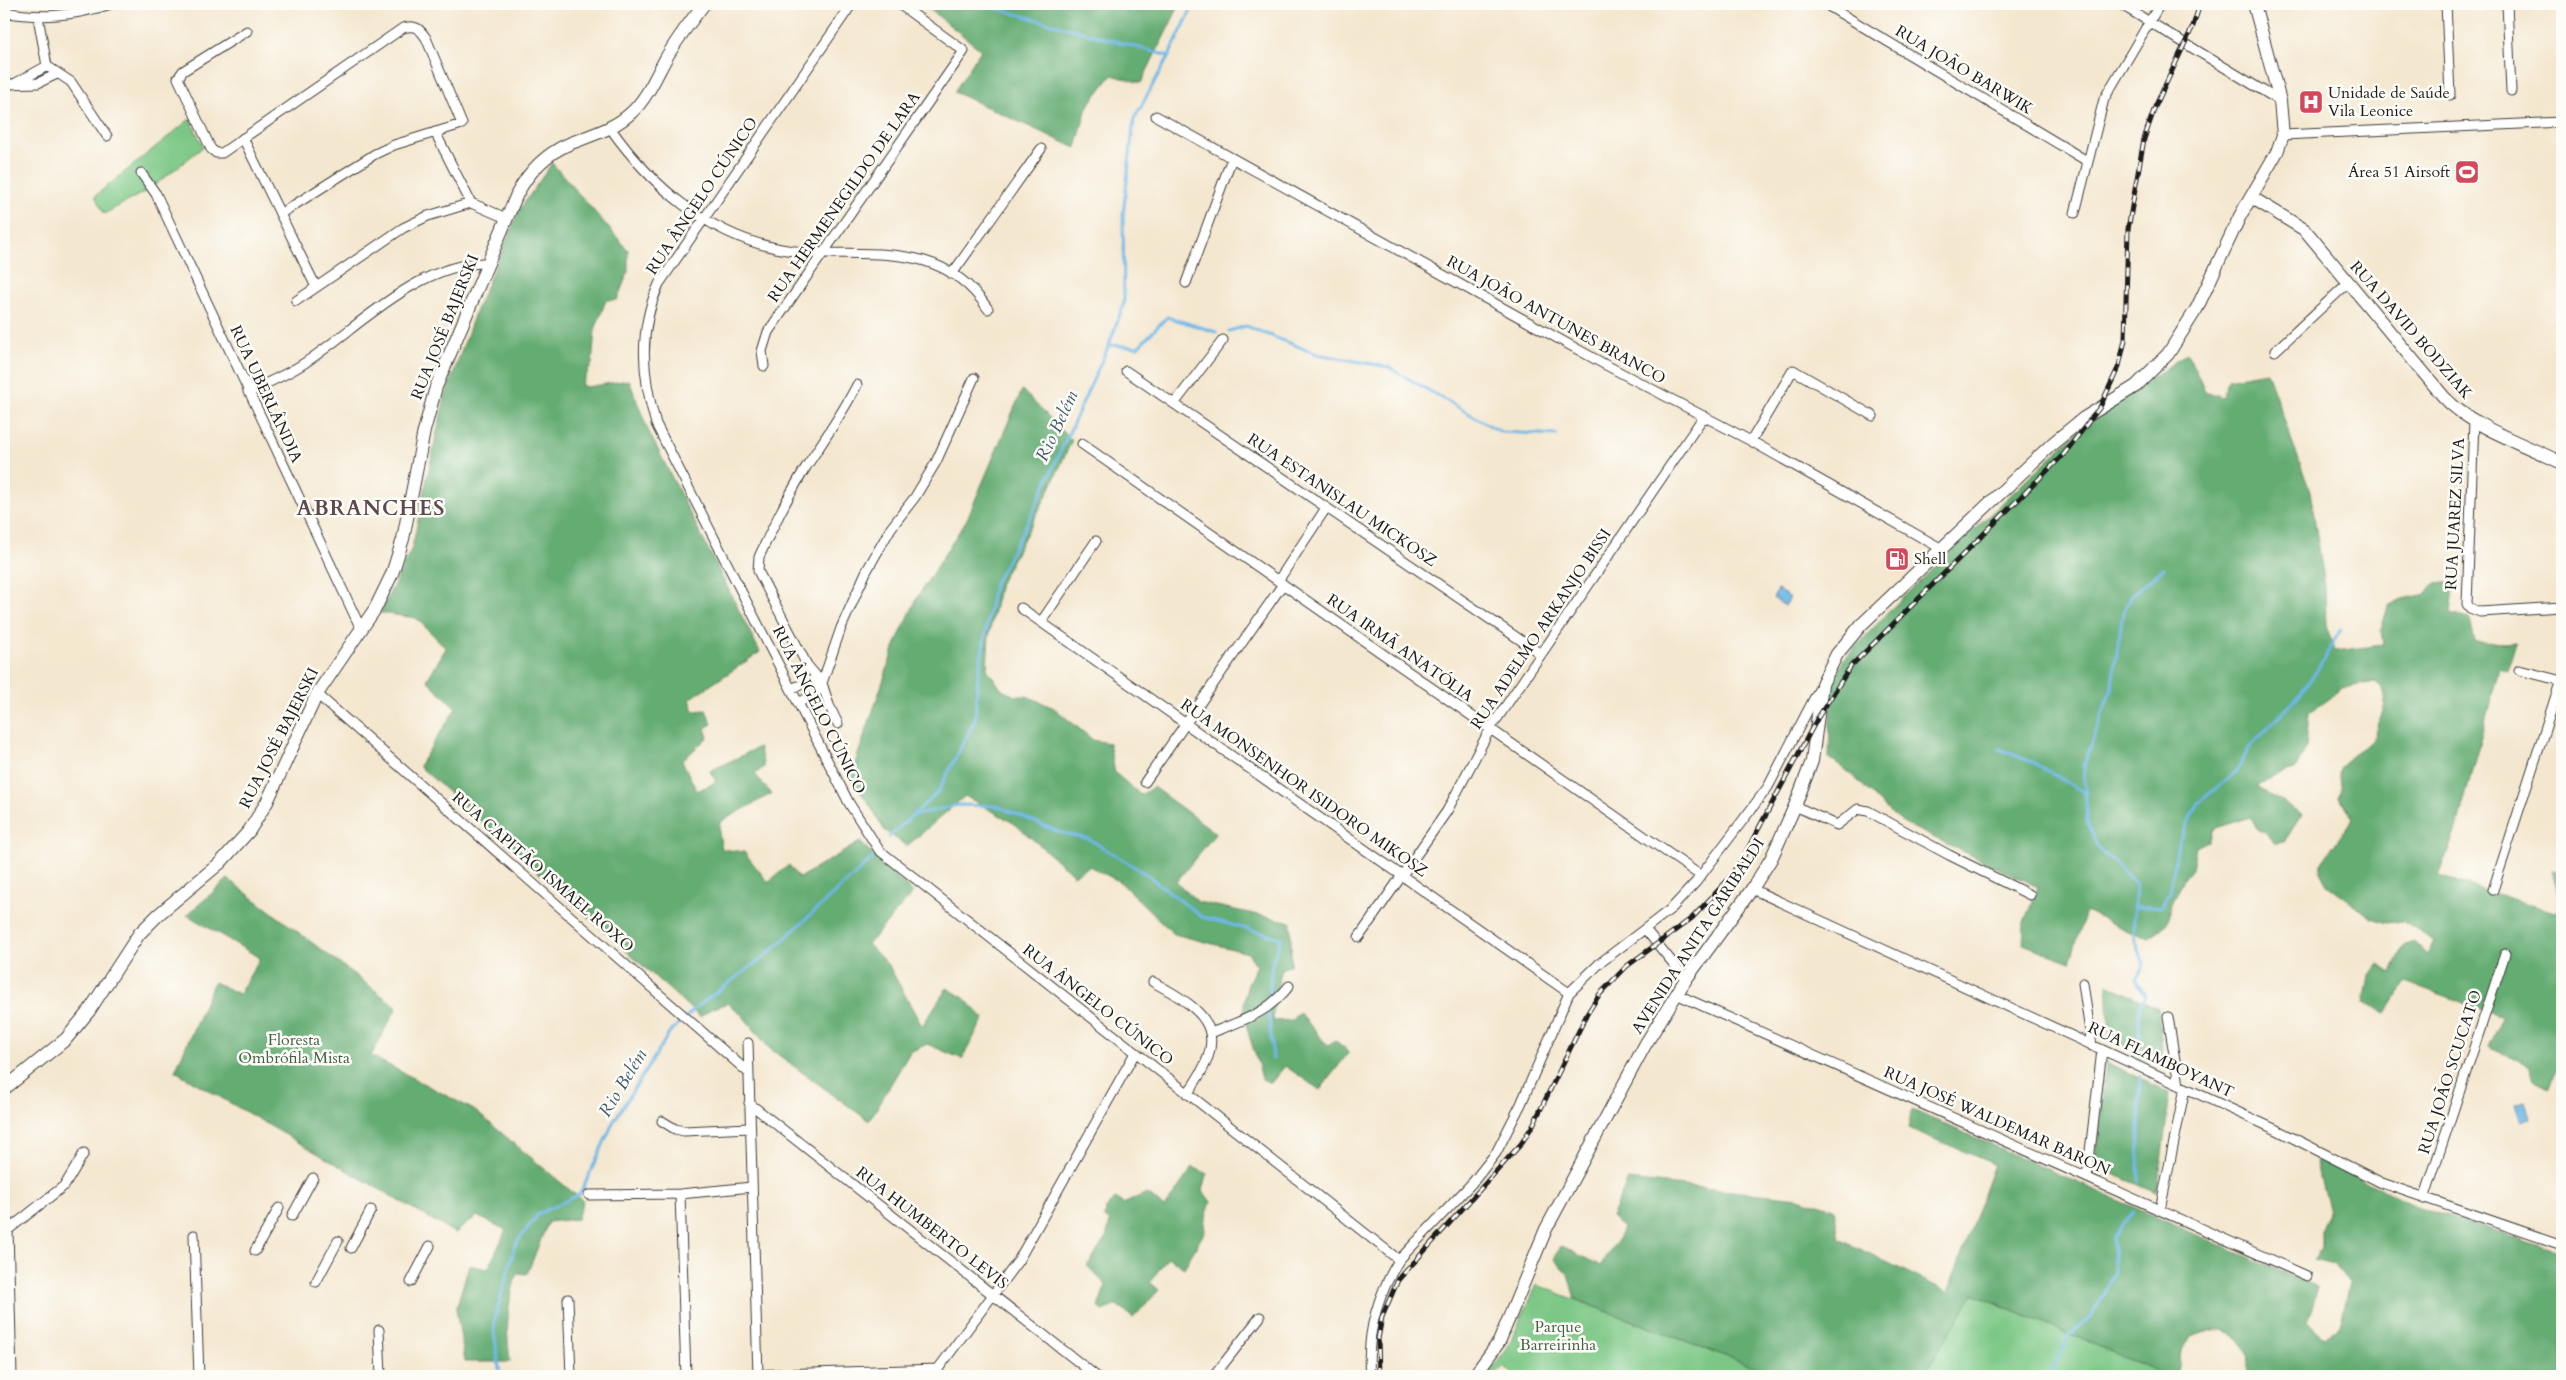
<svg xmlns="http://www.w3.org/2000/svg" width="2566" height="1380" viewBox="0 0 2566 1380" font-family="Cardo,serif">
	<rect width="100%" height="100%" fill="#fdfcf7"/>
	<filter id="ink" filterUnits="userSpaceOnUse"><feTurbulence type="fractalNoise" baseFrequency=".02" numOctaves="2"/><feDisplacementMap in="SourceGraphic" scale="10" xChannelSelector="R" yChannelSelector="G"/><feConvolveMatrix kernelMatrix="1 2 1 2 8 2 1 2 1" color-interpolation-filters="sRGB"/></filter>
	<filter id="wash" filterUnits="userSpaceOnUse"><feTurbulence type="fractalNoise" baseFrequency=".0096" numOctaves="4" result="noise"/><feDisplacementMap in="SourceGraphic" scale="20" xChannelSelector="R" yChannelSelector="G"/><feGaussianBlur stdDeviation="1.12" result="paint"/><feColorMatrix in="noise" values="0 0 0 0 0 0 0 0 0 0 0 0 0 0 0 0 0 1.4 0 .05"/><feComposite in="paint" operator="in"/></filter>
	<g filter="url(#wash)">
		<rect width="100%" height="100%" fill="#f4e7cf"/>
		<path fill="#7bc785" stroke="#4c7250" d="M190 119 203 147 150 189 104 214 95 196Z
			M1537 1285 1778 1376H1512L1513 1374 1504 1366 1495 1376H1486L1506 1351Z
			M1973 1293 2168 1376H1923Z"/>
		<path fill="#64ac72" stroke="#406447" d="M923 4H1180L1141 83 1112 75 1087 107 1076 148 954 92 981 50Z
			M552 163 628 250V272L617 300H606L595 330 592 364 581 385 587 387 629 380 647 428 760 652 690 699 694 711 706 710 712 724 705 728 708 737 682 761 697 791 716 782 710 771 759 747 764 767 755 774 771 794 720 822 719 834 722 849 744 852 768 882 789 865 799 878 860 842 913 893 868 944 889 966 922 1026 947 988 964 998 984 1018 962 1059 927 1044 910 1052 869 1121 769 1048 742 1015 728 1003 711 1009 700 1017 419 766 456 708 427 680 446 648 416 618 380 613 412 548 444 400 476 310 520 209Z
			M2187 353 2205 391 2223 397 2228 379 2267 372 2310 491 2325 586 2326 625 2335 651 2383 645 2381 630 2388 606 2402 599 2426 594 2435 583 2454 581 2450 614 2470 619 2475 642 2516 643 2507 672 2499 669 2458 824 2439 876 2558 913V895L2552 871 2562 874V1053L2550 1087 2534 1079 2529 1065 2488 1047 2502 1017 2406 982 2386 1013 2364 1002 2369 977 2379 964 2392 972 2405 944 2413 941 2427 955 2434 941 2402 921 2387 923 2372 918 2327 885 2320 872 2321 864 2353 818 2339 797C2343 787 2336 777 2341 767 2349 754 2365 749 2373 738 2376 734 2376 727 2378 723 2385 707 2391 694 2375 682L2343 688 2309 713 2306 748 2295 770 2275 776 2257 787 2302 814 2284 842 2275 843 2266 833 2258 831 2251 817 2213 829 2208 841 2196 847 2192 869 2185 877 2172 904 2168 921 2161 930 2149 938 2127 931 2086 911 2070 962 2023 944 2024 922 2038 887 1903 823C1876 803 1858 775 1829 758L1831 685 1844 659 1898 602 2076 433Z
			M1022 390 1072 440 1046 497 1000 583 989 634 987 669 1002 690 1015 696H1027L1054 708 1093 740 1109 743 1115 773 1141 795 1153 787 1216 833 1176 882 1198 902 1291 922V964L1282 969 1274 998 1273 1021 1292 1020 1299 1012 1328 1046 1335 1040 1349 1052 1320 1090 1285 1066 1271 1083 1262 1079C1252 1034 1230 1009 1257 966L1248 953 1174 934 1120 882 1089 866 1074 875 1015 824 965 796 907 846 885 831 867 801 850 778 896 643 918 596 967 519Z
			M228 879 397 1007 371 1056 474 1110 583 1201 577 1219 548 1222 527 1274 517 1273C506 1309 506 1325 510 1362H465L456 1309 469 1265 488 1269 506 1230 477 1216 455 1233 175 1071 214 982 239 994 260 958 187 915Z
			M2107 984 2158 1008 2164 1067 2110 1041Z
			M2106 1062 2170 1093 2157 1193 2095 1166Z
			M1912 1110 2318 1288 2307 1323 2325 1337 2340 1325 2350 1284 2334 1264 2314 1259 2321 1247V1230L2329 1212 2314 1156 2416 1206 2562 1253V1376H2247L2249 1355C2229 1327 2222 1325 2190 1336L2181 1352 2176 1376H2168L1974 1293 1923 1376H1778L1575 1299 1568 1274 1554 1259 1561 1246 1601 1266C1607 1250 1617 1246 1623 1228L1611 1217 1628 1180 1798 1198 1834 1209 1839 1239 1948 1292 1994 1164 1908 1128Z
			M1193 1167 1207 1174 1203 1191 1211 1202 1204 1223 1205 1231 1184 1268 1168 1257 1150 1282 1159 1290 1133 1318 1117 1305 1102 1311 1098 1307 1106 1285 1087 1266 1106 1238 1110 1222 1105 1218 1106 1208 1116 1198 1123 1204 1145 1194 1151 1196 1164 1208Z"/>
		<path fill="#6fb8e7" stroke="#466a82" d="M1778 590 1790 598 1785 606 1773 598Z
			M2525 1100 2530 1119 2521 1122 2515 1103Z"/>
		<g fill="none" stroke-linecap="round" stroke-linejoin="round">
			<path stroke="#6fb8e7" stroke-width="3" d="M980 4 1169 56
				M1229 331 1246 326 1317 354 1388 367 1501 432 1557 435
				M1109 345 1138 347 1167 317 1216 332
				M1999 749 2034 763 2085 793
				M911 816 958 805 997 806 1059 832 1089 839 1146 874 1202 917 1281 938 1272 963 1269 999
				M889 837 938 792 975 720 978 676 994 585 1031 516 1109 345 1124 303 1123 215 1134 119 1169 56 1194 4
				M2135 907H2162L2170 892 2178 843 2197 804 2237 771 2250 747 2296 699 2316 672 2341 629
				M1269 1015 1273 1059
				M2140 1058 2139 1008 2145 996 2136 979 2144 964 2133 933 2136 884 2098 847 2087 824 2084 765 2111 690 2123 612 2132 595 2164 568
				M2138 1181 2140 1076
				M500 1376 494 1331 495 1318 515 1245 538 1214 580 1194 614 1121 670 1032 698 1006 769 953 874 857
				M2042 1376 2050 1373 2070 1334 2091 1317 2114 1272 2113 1238 2133 1212"/>
		</g>
	</g>
	<g filter="url(#ink)">
		<g fill="none" stroke-linecap="round" stroke-linejoin="round">
			<defs>
				<path id="street" d="M852 4 659 284C638 331 642 376 656 424L849 803 879 850 1399 1260
					M1825 4 2087 161
					M2120 4 2280 101
					M2446 4 2450 95
					M2507 4 2511 91
					M4 12C41 19 74 16 111 4
					M38 17 47 66 71 82 107 136
					M247 31 183 71 178 78 211 149 216 153H222L403 28C415 24 420 29 426 38L462 124 394 145 375 154 280 214
					M4 84 38 83 57 74
					M14 84 47 66
					M1156 116 1604 364 1751 441 1942 549
					M611 129C650 184 707 234 776 248 851 264 936 230 988 309
					M435 132 471 203 506 218
					M2283 135 2562 122
					M243 138 316 287
					M141 173 156 194 361 629
					M2075 213 2104 99 2160 4
					M952 274 1041 149
					M1186 283 1232 158
					M296 301 403 228 428 216 471 203
					M2275 351 2349 282
					M764 366 762 351 768 332 964 51 899 4
					M1126 371 1541 654
					M248 392C269 382 291 373 309 360 362 324 420 262 488 263
					M1174 404 1223 340
					M2474 421 2467 604 2470 608 2480 612 2562 607
					M1751 441 1793 370 1873 416
					M1082 444 1701 876
					M1278 581 1326 508
					M1021 608 1569 993
					M1041 622 1096 541
					M2519 670 2562 681
					M791 689 809 681 822 683
					M317 694 749 1073
					M798 703 816 693 822 683 841 628 866 572 891 528 915 497 936 462 974 378
					M838 724 829 705 822 683 807 665 758 571 759 557C773 526 788 496 806 467 824 440 842 414 857 385
					M1145 782 1283 584
					M1795 806 1837 825 1858 809 1868 811 1949 855 2030 895
					M1752 889 2279 1131 2382 1183 2562 1245
					M2493 890 2561 680
					M1645 929 1686 979
					M1359 937 1447 811 1490 729 1704 416
					M1153 982C1211 1013 1231 1034 1187 1094
					M2083 983 2092 1046
					M1676 994 2307 1276
					M2168 1017 2179 1085
					M1211 1033C1243 1020 1267 1014 1289 986
					M748 1043 758 1376
					M749 1103 1096 1376
					M662 1121 675 1129 684 1131 750 1128
					M2087 1177 2102 1050
					M680 1194 686 1376
					M589 1195 680 1194 752 1187
					M2424 1199 2505 954
					M2160 1210 2185 1088
					M292 1216 313 1178
					M194 1235 199 1376
					M351 1248 371 1210
					M255 1251 279 1208
					M316 1282 338 1241
					M411 1282 430 1246
					M568 1299 571 1376
					M379 1330 381 1376
					M12 1376 8 1230 65 1185 84 1153
					M713 1376 938 1369
					M939 1376 938 1369 1018 1261 1135 1053
					M1214 1376 1260 1317
					M1370 1376C1366 1334 1377 1296 1399 1260L1473 1182 1496 1153 1521 1104 1569 993 1600 963 1672 908 1696 882 1768 787 1818 691"/>
				<path id="secondary" d="M2251 197 2305 230 2443 396C2469 426 2526 445 2562 463
					M4 1089 66 1039 89 1011 139 934 159 914 220 863 249 831 267 802 317 694 375 609 392 574 403 539 424 431 436 387 517 194C529 171 547 153 571 143 594 134 614 129 632 112 647 98 655 78 665 60 676 40 690 22 704 4
					M1474 1376 1499 1342 1546 1229 1645 1045 1686 979 1752 889 1771 859 1795 806 1812 761 1822 684 1837 654 1861 625 2052 444 2084 418 2136 386 2168 354 2197 308 2240 216 2277 152 2283 135 2280 101 2254 4"/>
			</defs>
			<use href="#street" stroke="#3c3a37" stroke-width="11"/>
			<use href="#secondary" stroke="#3c3a37" stroke-width="14"/>
			<use href="#street" stroke="#fff" stroke-width="9"/>
			<use href="#secondary" stroke="#fff" stroke-width="12"/>
			<defs>
				<path id="rail" d="M1379 1376 1378 1339 1382 1317 1398 1280 1521 1144 1533 1125 1587 1014 1599 995 1627 966 1692 918 1728 880 1744 856 1817 719 1851 666 2064 454 2100 407 2119 366 2125 340 2128 229 2144 139 2155 107 2193 26 2200 4"/>
			</defs>
			<use href="#rail" stroke="#1c1c1c" stroke-width="5"/>
			<use href="#rail" stroke="#fdfcf7" stroke-width="3" stroke-dasharray="9" stroke-linecap="butt"/>
		</g>
	</g>
	<defs>
		<symbol id="hospital-square" viewBox="-11 -11 22 22"><rect x="-9" y="-9" width="18" height="18" rx="4" fill="#d1495b" stroke="#fdfcf7"/><path d="M-5-5h3v3.5h4V-5h3V5h-3V1.5h-4V5h-3Z" fill="#fff"/></symbol>
		<symbol id="stadium-square" viewBox="-11 -11 22 22"><rect x="-9" y="-9" width="18" height="18" rx="4" fill="#d1495b" stroke="#fdfcf7"/><path d="M0-5a6.5 5 0 1 0 0 10a6.5 5 0 1 0 0-10ZM-3.5-1.8h7v3.6h-7Z" fill="#fff"/></symbol>
		<symbol id="fuel-square" viewBox="-11 -11 22 22"><rect x="-9" y="-9" width="18" height="18" rx="4" fill="#d1495b" stroke="#fdfcf7"/><path d="M-5.5-6h7V0h2V4h1.3V-2.5L3-4.5l.8-.8L6-3V5H2.5V1h-1V6h-7ZM-4.2-4.7v3.2H.2V-4.7Z" fill="#fff"/></symbol>
	</defs>
	<g fill-rule="evenodd">
		<use href="#hospital-square" x="2297" y="88" width="28" height="28"/>
		<use href="#stadium-square" x="2453" y="158" width="28" height="28"/>
		<use href="#fuel-square" x="1883" y="545" width="28" height="28"/>
	</g>
	<g text-anchor="middle" dominant-baseline="central" stroke-width="5" stroke-linejoin="round" paint-order="stroke">
		<g font-size="16" fill="#1c1c1c" stroke="#fdfcf7">
			<text transform="translate(1964 70) rotate(31)">RUA JOÃO BARWIK</text>
			<text transform="translate(702 196) rotate(-56)">RUA ÂNGELO CÚNICO</text>
			<text transform="translate(844 197) rotate(-55)">RUA HERMENEGILDO DE LARA</text>
			<text transform="translate(1556 320) rotate(29)">RUA JOÃO ANTUNES BRANCO</text>
			<text transform="translate(445 327) rotate(-68)">RUA JOSÉ BAJERSKI</text>
			<text transform="translate(2411 330) rotate(49)">RUA DAVID BODZIAK</text>
			<text transform="translate(266 394) rotate(65)">RUA UBERLÂNDIA</text>
			<text transform="translate(1342 500) rotate(34)">RUA ESTANISLAU MICKOSZ</text>
			<text transform="translate(2455 514) rotate(-87)">RUA JUAREZ SILVA</text>
			<text transform="translate(1541 629) rotate(-56)">RUA ADELMO ARKANJO BISSI</text>
			<text transform="translate(1400 648) rotate(35)">RUA IRMÃ ANATÓLIA</text>
			<text transform="translate(819 710) rotate(63)">RUA ÂNGELO CÚNICO</text>
			<text transform="translate(279 738) rotate(-63)">RUA JOSÉ BAJERSKI</text>
			<text transform="translate(1304 788) rotate(35)">RUA MONSENHOR ISIDORO MIKOSZ</text>
			<text transform="translate(543 872) rotate(41)">RUA CAPITÃO ISMAEL ROXO</text>
			<text transform="translate(1698 936) rotate(-57)">AVENIDA ANITA GARIBALDI</text>
			<text transform="translate(1098 1005) rotate(38)">RUA ÂNGELO CÚNICO</text>
			<text transform="translate(2161 1060) rotate(25)">RUA FLAMBOYANT</text>
			<text transform="translate(2450 1072) rotate(-72)">RUA JOÃO SCUCATO</text>
			<text transform="translate(1997 1121) rotate(24)">RUA JOSÉ WALDEMAR BARON</text>
			<text transform="translate(932 1228) rotate(38)">RUA HUMBERTO LEVIS</text>
		</g>
		<g font-size="16" fill="#1c1c1c" stroke="#fdfcf7" text-anchor="start">
			<text x="2328" y="93">Unidade de Saúde<tspan x="2328" dy="18">Vila Leonice</tspan></text>
			<text x="2450" y="172" text-anchor="end">Área 51 Airsoft</text>
			<text x="1914" y="559">Shell</text>
		</g>
		<g font-size="16" fill="#426046" stroke="#fdfcf7">
			<text x="294" y="1040">Floresta<tspan x="294" dy="18">Ombrófila Mista</tspan></text>
			<text x="1558" y="1327">Parque<tspan x="1558" dy="18">Barreirinha</tspan></text>
		</g>
		<g font-size="18" font-style="italic" fill="#3d5a6d" stroke="#fdfcf7">
			<text transform="translate(1057 426) rotate(-65)">Rio Belém</text>
			<text transform="translate(623 1083) rotate(-59)">Rio Belém</text>
		</g>
		<g font-size="21" font-weight="bold" letter-spacing="1" fill="#5d4950" stroke="#fdfcf7">
			<text x="371" y="508">ABRANCHES</text>
		</g>
	</g>
	<rect width="2566" height="1380" fill="none" stroke="#fdfcf7" stroke-width="20"/>
</svg>
